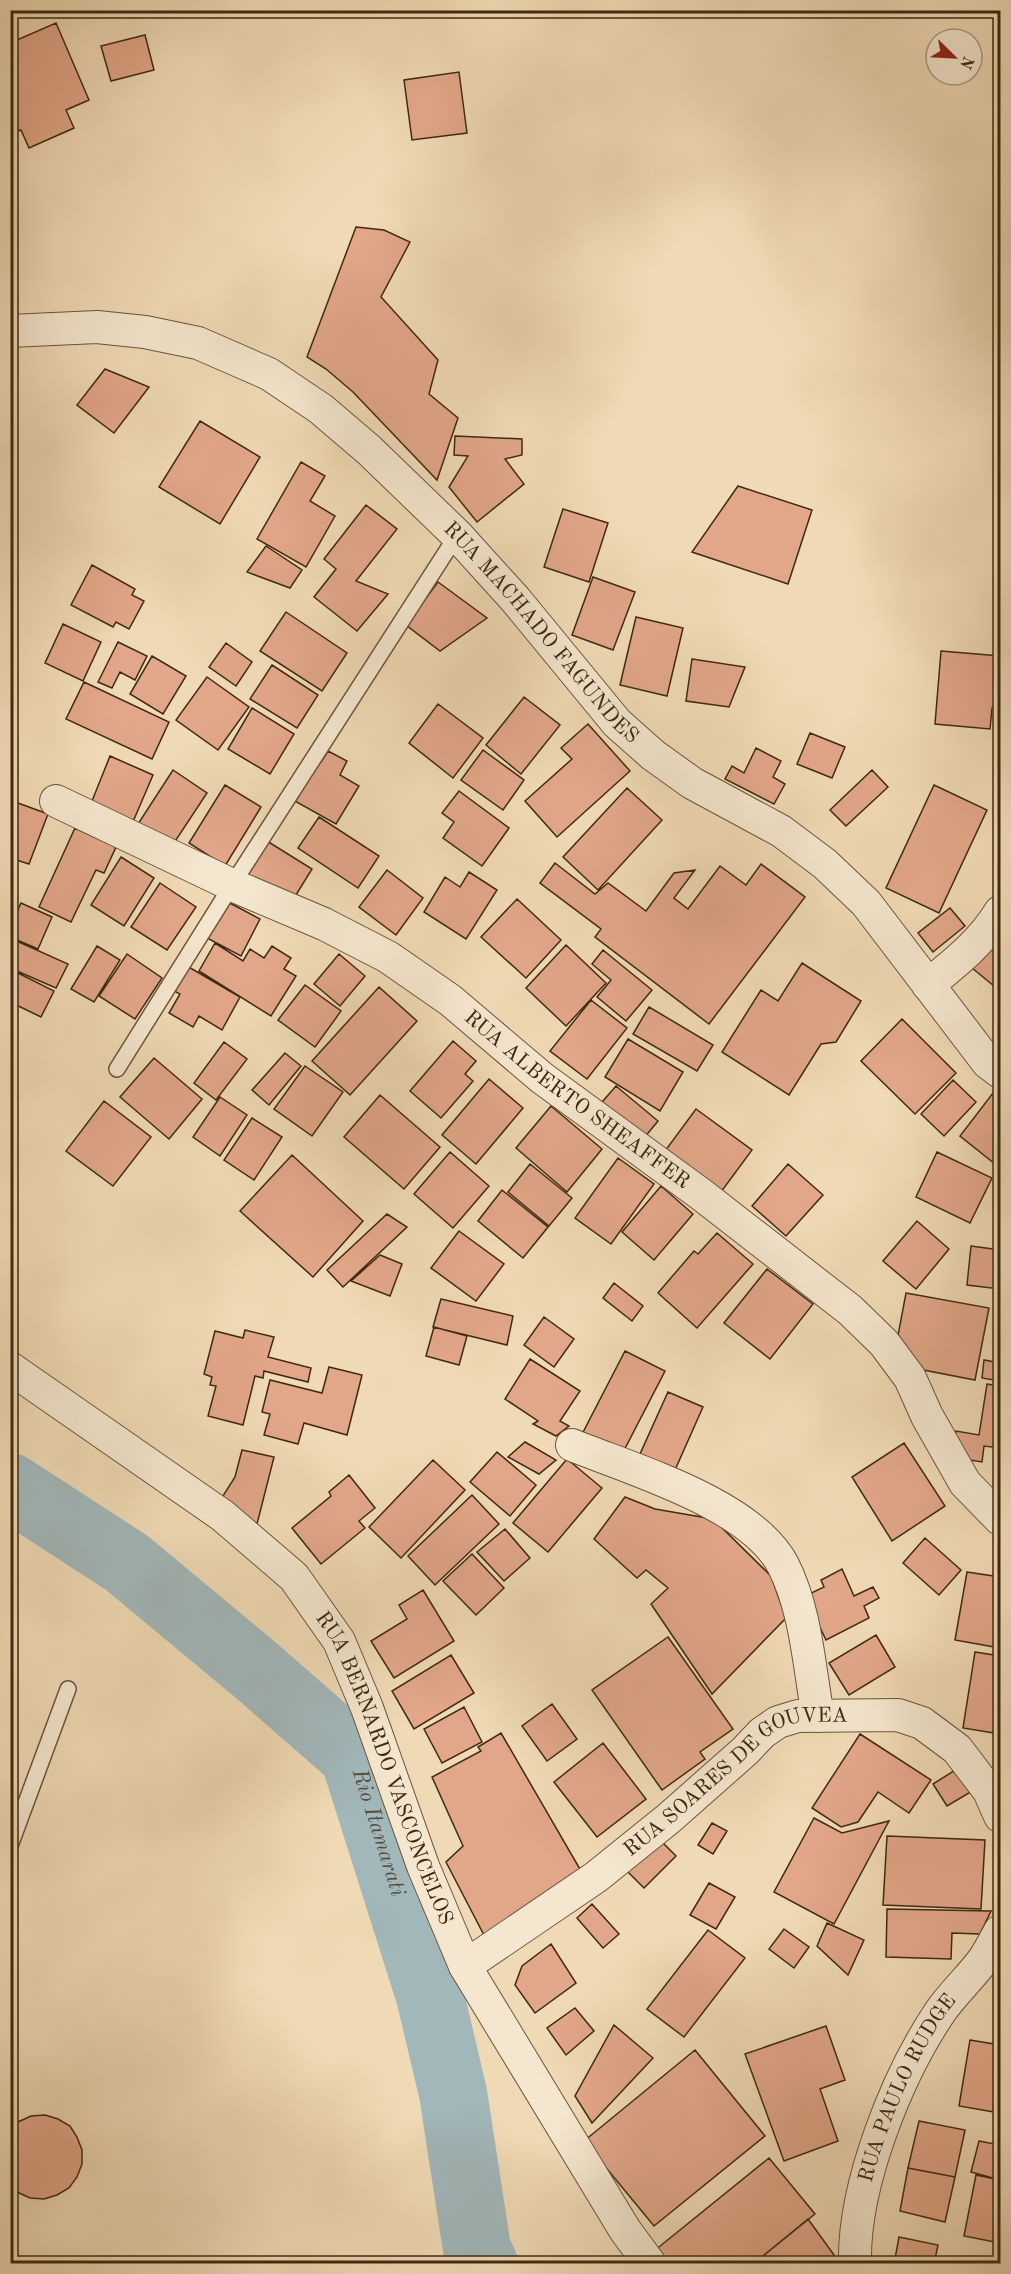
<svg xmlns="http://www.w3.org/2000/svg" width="1011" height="2274" viewBox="0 0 1011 2274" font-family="'Old Standard TT',serif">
	<rect width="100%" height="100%" fill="#f0dab5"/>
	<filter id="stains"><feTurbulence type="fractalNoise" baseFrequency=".00333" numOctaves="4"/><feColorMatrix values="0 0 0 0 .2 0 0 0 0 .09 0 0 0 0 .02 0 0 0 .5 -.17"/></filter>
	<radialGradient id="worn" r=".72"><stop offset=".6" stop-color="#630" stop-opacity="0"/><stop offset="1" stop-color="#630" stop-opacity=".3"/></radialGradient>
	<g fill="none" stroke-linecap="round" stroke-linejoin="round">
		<path stroke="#a1b7ba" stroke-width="68" id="s1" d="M10 1487 127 1563 258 1672 354 1756 430 1996 453 2093 477 2249 484 2264"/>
	</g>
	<path fill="#e2a789" stroke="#3f2912" stroke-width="1.5" d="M56 23 89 100 66 110 74 128 29 148 21 130 10 134V43Z
		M145 35 154 70 111 81 101 46Z
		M459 72 467 133 412 140 404 80Z
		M356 227 384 230 410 242 381 297 438 360 429 394 458 418 437 480 353 392 326 369 307 357Z
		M105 369 149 387 114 433 77 405Z
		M200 421 260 457 220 524 159 487Z
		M455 436 522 439V455L505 459 524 484 477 522 449 487 468 456 454 455Z
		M301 462 325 476 310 501 335 516 306 567 257 539Z
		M738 486 812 510 788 584 692 552Z
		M366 505 397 529 356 581 388 594 357 631 314 597 336 569 324 559Z
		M563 509 608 523 589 582 544 567Z
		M266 546 302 570 290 588 247 572Z
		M92 565 135 589 132 595 144 601 129 629 116 622 113 627 71 605Z
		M593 577 635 592 613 650 572 635Z
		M438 582 487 618 440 651 406 625Z
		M286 612 347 653 322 691 260 651Z
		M636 617 683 628 667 696 620 685Z
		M63 624 101 642 83 681 45 663Z
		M118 642 147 656 135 680 120 672 112 688 98 682Z
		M226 643 252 662 236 686 209 667Z
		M941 651 1000 656V709L992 708 990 729 935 724Z
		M152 656 186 676 163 714 130 694Z
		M692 659 745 667 729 707 686 701Z
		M272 665 318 695 297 728 250 699Z
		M207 677 249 707 218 750 176 720Z
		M84 682 169 722 152 759 66 719Z
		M524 697 560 725 521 774 486 745Z
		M438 704 483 738 453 778 409 743Z
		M252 708 294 734 270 774 228 749Z
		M588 724 630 771 557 837 525 801 572 759 561 748Z
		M810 733 845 747 832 778 797 764Z
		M756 748 781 761 773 777 785 784 774 804 725 779 732 766 744 773Z
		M483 750 524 780 503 810 461 780Z
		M328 751 347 761 340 775 359 786 336 824 293 800 317 759 321 762Z
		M110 756 153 775 132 824 90 806Z
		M173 770 207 793 172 846 138 824Z
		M872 770 888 787 846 826 830 810Z
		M225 785 261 807 225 866 189 843Z
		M934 785 987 810 939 913 886 888Z
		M627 788 662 820 598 890 563 857Z
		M459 791 509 828 482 866 443 838 454 822 442 813Z
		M18 803 48 814 29 864 10 858V823Z
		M319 817 379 856 358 888 298 848Z
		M75 828 116 847 104 873 96 870 71 922 39 907Z
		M267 841 312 869 288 908 243 880Z
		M121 857 154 878 124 926 91 905Z
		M555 863 595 894 608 883 646 911 674 873 695 870 674 898 688 909 720 866 746 885 761 864 805 897 709 1024 595 937 601 929 540 883Z
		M387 870 423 898 396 935 359 907Z
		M469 872 497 890 466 939 424 912 445 877 460 887Z
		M160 883 196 907 167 950 131 927Z
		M517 899 561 940 526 978 481 937Z
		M226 901 260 919 241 956 207 938Z
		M21 903 52 917 38 949 10 937V927Z
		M950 908 965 926 933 952 918 933Z
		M1000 931V991L972 968Z
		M10 938 68 964 56 988 10 968Z
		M215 943 243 961 250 949 264 958 272 946 291 958 284 969 296 976 271 1016 199 971Z
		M566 945 606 983 566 1026 526 988Z
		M97 946 120 960 94 1002 71 989Z
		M603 950 652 990 626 1021 597 997 611 980 592 964Z
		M127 954 162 978 135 1019 99 996Z
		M339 954 365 976 340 1006 314 984Z
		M802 963 861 1001 836 1042 821 1044 789 1095 722 1052 761 990 778 1001Z
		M187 966 240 997 222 1030 199 1016 193 1027 169 1013 180 994 174 991Z
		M10 969 54 991 41 1017 10 1002Z
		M305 985 341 1011 315 1047 278 1020Z
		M379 987 417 1021 350 1095 312 1061Z
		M591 1000 627 1028 587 1079 550 1051Z
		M649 1007 713 1045 697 1071 633 1034Z
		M902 1019 956 1073 915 1114 861 1061Z
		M628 1039 683 1072 660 1111 605 1077Z
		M453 1041 476 1061 465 1074 473 1081 441 1118 410 1091Z
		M224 1042 247 1059 216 1100 194 1083Z
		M285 1053 301 1066 269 1105 252 1090Z
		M154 1058 202 1099 169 1139 120 1097Z
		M305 1066 343 1092 312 1136 274 1109Z
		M489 1079 523 1108 476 1164 442 1135Z
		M953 1080 976 1102 944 1136 921 1114Z
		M616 1086 658 1121 639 1144 596 1109Z
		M993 1093 1000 1099V1168L960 1136Z
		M380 1095 440 1147 404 1189 344 1137Z
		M220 1097 247 1115 220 1156 193 1137Z
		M104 1101 151 1137 113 1186 66 1151Z
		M551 1106 602 1149 567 1192 516 1148Z
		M696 1109 752 1150 721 1192 665 1151Z
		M252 1118 282 1137 254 1180 224 1160Z
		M450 1152 489 1186 453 1228 414 1194Z
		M937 1152 992 1178 970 1223 916 1197Z
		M292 1155 363 1221 313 1277 240 1211Z
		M618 1158 654 1184 611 1244 575 1218Z
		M530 1164 572 1198 549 1226 508 1192Z
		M788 1164 823 1195 786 1236 752 1206Z
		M661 1186 693 1214 654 1260 622 1232Z
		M502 1190 548 1227 523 1258 478 1221Z
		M387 1214 407 1227 343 1287 327 1270Z
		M917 1221 949 1249 916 1289 883 1261Z
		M459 1231 504 1264 476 1301 431 1268Z
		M717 1233 753 1264 697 1328 658 1293 694 1251 698 1254Z
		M971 1246 1000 1250V1289L967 1285Z
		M380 1255 402 1264 390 1296 351 1281Z
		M767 1269 813 1304 770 1359 724 1323Z
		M614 1283 643 1306 632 1321 603 1298Z
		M906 1293 989 1308 975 1380 908 1367 896 1346Z
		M441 1299 513 1316 507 1345 433 1327Z
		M544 1317 574 1339 554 1367 524 1345Z
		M434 1327 467 1336 459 1365 426 1356Z
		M1000 1329V1381L982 1378 984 1360 995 1362Z
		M245 1330 274 1337 268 1357 311 1368 308 1382 264 1371 263 1378 255 1376 243 1425 208 1416 216 1386 210 1385 212 1377 204 1374 215 1331 243 1338Z
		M625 1351 665 1371 618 1462 578 1442Z
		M530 1359 580 1391 560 1421 569 1426 556 1436 533 1424 538 1421 505 1399Z
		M329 1367 362 1375 347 1435 304 1423 298 1444 264 1435 270 1414 262 1412 270 1380 322 1393Z
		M987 1384 1000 1386V1448L984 1446 982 1462 951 1457 956 1431 979 1435Z
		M668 1392 703 1407 675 1470 640 1454Z
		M525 1442 556 1460 539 1474 508 1457Z
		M904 1443 945 1506 892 1541 852 1477Z
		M242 1450 274 1457 257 1524 221 1499 235 1477Z
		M497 1452 536 1485 510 1516 470 1482Z
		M567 1459 602 1488 548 1552 513 1523Z
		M433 1460 465 1490 401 1558 369 1527Z
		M349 1475 375 1508 359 1521 365 1528 321 1564 292 1528 331 1496 329 1492Z
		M472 1495 499 1524 435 1585 408 1556Z
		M625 1497 655 1509 713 1519 771 1576 786 1618 712 1694 651 1604 668 1588 646 1570 637 1578 594 1539Z
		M505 1529 530 1558 504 1581 477 1552Z
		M925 1538 961 1570 939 1595 903 1563Z
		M472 1554 504 1588 476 1615 443 1581Z
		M842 1569 854 1596 873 1587 879 1598 864 1606 869 1618 826 1640 805 1596 824 1587 821 1580Z
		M967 1572 1000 1577V1648L955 1640Z
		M423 1590 454 1641 394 1678 371 1641 407 1619 399 1605Z
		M876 1635 895 1667 849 1695 829 1663Z
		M668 1637 733 1729 700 1752 705 1759 662 1790 592 1690Z
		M975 1652 1000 1656V1734L963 1728Z
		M451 1655 474 1693 414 1729 392 1691Z
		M552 1704 577 1739 547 1761 522 1726Z
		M464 1707 482 1742 442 1763 424 1729Z
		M501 1733 584 1876 486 1939 446 1862 463 1846 432 1777 481 1751 478 1747Z
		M860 1734 931 1780 909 1813 878 1792 858 1822 841 1827 812 1808Z
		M603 1743 646 1799 597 1837 554 1782Z
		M960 1767 974 1790 947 1806 933 1784Z
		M814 1818 842 1833 889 1821 834 1924 774 1892Z
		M712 1823 727 1831 713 1854 698 1845Z
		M887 1836 985 1840 981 1909 883 1905Z
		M659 1839 676 1856 644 1888 627 1871Z
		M709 1883 735 1897 716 1929 690 1915Z
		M592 1904 619 1934 603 1948 577 1918Z
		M887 1909 991 1911 980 1934 952 1933 951 1959 886 1957Z
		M827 1923 864 1940 848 1975 817 1946Z
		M784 1929 809 1947 794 1968 769 1949Z
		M708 1930 745 1958 684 2037 647 2009Z
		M551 1944 576 1983 535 2013 515 1985 522 1966Z
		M575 2008 594 2031 566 2055 547 2028Z
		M614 2025 653 2058 592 2123 575 2096Z
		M826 2026 845 2080 820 2089 838 2141 784 2161 745 2054Z
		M970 2040 1000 2045V2113L959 2106Z
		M695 2050 765 2136 654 2226 584 2141Z
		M45 2115 58 2119 70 2126 77 2137 82 2150V2164L77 2177 69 2188 57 2195 44 2199 30 2198 17 2192 10 2186V2129L18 2122 31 2116Z
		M919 2121 965 2130 955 2177 908 2168Z
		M979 2141 1000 2145V2180L971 2172Z
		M769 2158 815 2214 753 2264H665L654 2251Z
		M908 2168 955 2177 945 2222 900 2211Z
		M976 2175 1000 2180V2243L964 2236Z
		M808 2219 834 2255 824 2264H753Z
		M899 2237 938 2245 934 2264H919L895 2259Z"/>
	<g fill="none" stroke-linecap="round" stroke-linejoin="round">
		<defs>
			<path id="service" d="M117 1069 232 885 457 535
				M10 1846 68 1689"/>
			<g id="minor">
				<path id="s2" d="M10 331 97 327 145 332 198 343 269 374 321 409 369 450 457 535 515 599 617 723 653 755 692 783 781 831 825 864 866 903 988 1063 1000 1072"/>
				<path id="s3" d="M56 801 232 885 324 924 388 957 450 1000 542 1078 702 1195 850 1310 884 1343 910 1378 927 1416 965 1483 1000 1519"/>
				<path d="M928 985C955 963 982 942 1000 912"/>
				<path id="s4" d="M10 1368 223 1516 294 1577 339 1641 367 1708 423 1866 465 1966 625 2230 650 2264"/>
				<path d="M572 1445C633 1470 751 1504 783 1565 806 1610 809 1666 818 1716"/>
				<path id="s5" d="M465 1966 596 1877 668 1819 745 1751 762 1733 778 1722 798 1716 898 1715 922 1723 957 1749 989 1791 1000 1816"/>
				<path id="s6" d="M855 2264C853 2185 897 2076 940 2012 953 1993 971 1977 984 1959 990 1950 995 1940 1000 1931"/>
			</g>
		</defs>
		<use href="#service" stroke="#6b553b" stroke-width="18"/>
		<use href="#minor" stroke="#6b553b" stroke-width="34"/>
		<use href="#service" stroke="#f5e7cf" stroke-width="15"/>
		<use href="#minor" stroke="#f5e7cf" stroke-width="32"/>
	</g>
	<g text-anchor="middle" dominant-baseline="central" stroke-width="4.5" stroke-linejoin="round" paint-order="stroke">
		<g font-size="21" fill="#3f2912" stroke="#f5e7cf">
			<text stroke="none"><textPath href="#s2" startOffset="644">RUA MACHADO FAGUNDES</textPath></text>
			<text stroke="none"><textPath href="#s3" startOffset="604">RUA ALBERTO SHEAFFER</textPath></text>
			<text stroke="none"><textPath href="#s4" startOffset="566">RUA BERNARDO VASCONCELOS</textPath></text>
			<text stroke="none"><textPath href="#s5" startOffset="333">RUA SOARES DE GOUVEA</textPath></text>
			<text stroke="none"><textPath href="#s6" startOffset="186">RUA PAULO RUDGE</textPath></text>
		</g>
		<g font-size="22" font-style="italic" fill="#584c3c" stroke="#f5e7cf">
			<text stroke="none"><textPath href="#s1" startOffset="518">Rio Itamarati</textPath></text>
		</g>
	</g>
	<rect width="1011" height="2274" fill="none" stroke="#f0dab5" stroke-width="36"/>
	<rect x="12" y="12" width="987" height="2250" fill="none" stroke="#3f2912" stroke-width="3"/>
	<rect x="18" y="18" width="975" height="2238" fill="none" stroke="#3f2912" stroke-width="1.5"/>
	<g transform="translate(954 57) rotate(114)"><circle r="28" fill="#f5e7cf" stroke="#ac9b83" stroke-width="1.5"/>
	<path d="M0-4.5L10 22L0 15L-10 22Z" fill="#8f2418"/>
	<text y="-9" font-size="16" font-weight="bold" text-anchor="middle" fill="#3f2912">N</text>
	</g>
	<rect width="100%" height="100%" filter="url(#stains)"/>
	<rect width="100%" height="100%" fill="url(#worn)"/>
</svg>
